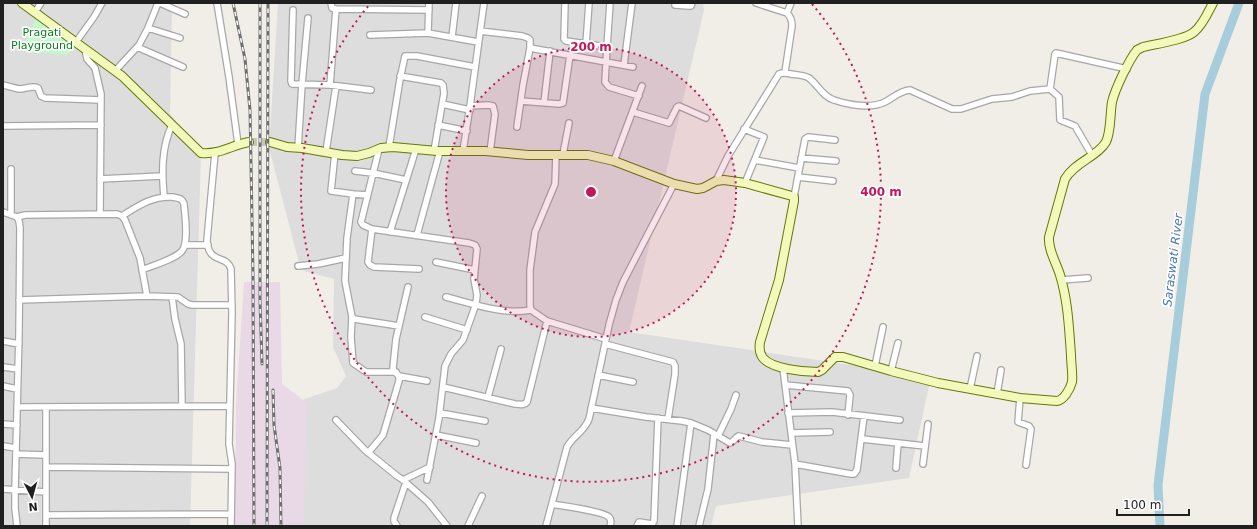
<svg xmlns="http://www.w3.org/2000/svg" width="1257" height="529" viewBox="0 0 1257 529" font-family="'DejaVu Sans',sans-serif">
	<rect width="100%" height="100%" fill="#f0eee6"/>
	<path fill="#dedddd" d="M3 3H172L170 114 201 153 190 526H3Z
		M278 3H703L704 10 629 332 931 377 909 478 716 506 711 526H296V402L337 388 346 376 333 347 334 279 301 270 269 148Z"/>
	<path fill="#e9d8e5" d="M244 282H280L282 384 307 403 304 526H235L236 405Z"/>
	<path fill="#c4f9cc" d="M38 17 76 45 67 55 46 53H34L28 50C23 38 30 27 38 17Z"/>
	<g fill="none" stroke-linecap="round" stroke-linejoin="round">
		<path stroke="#a7cddd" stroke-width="9" d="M1160 526 1158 485 1205 94 1239 3"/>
		<path stroke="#c6c5be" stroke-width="8" stroke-dasharray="8 4" stroke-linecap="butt" d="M249 142H270"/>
		<defs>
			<path id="street" d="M160 3 185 14
				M217 3 229 77 238 144
				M331 3 332 8 336 9 429 10
				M565 3 564 39 566 41 607 47
				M610 3 607 47 605 82 609 87 639 96
				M756 3 787 13C791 17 792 20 792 26L785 72
				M675 5 689 6H691L692 3
				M293 10 291 81 292 84 330 85 371 90
				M35 12 41 3
				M787 13 791 3
				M148 28 180 38
				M480 31 522 36 528 38 530 40V48L523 85 517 127
				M428 33 429 3
				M370 35 428 33 478 42
				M452 37 456 3
				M76 42 94 17 102 3
				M586 44 589 3
				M137 47 183 67
				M530 48 633 67
				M85 49 87 59 95 68 101 94 100 213
				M624 65 632 3
				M115 71 139 45 148 28 158 3
				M400 76 441 83 443 85 444 93 434 151
				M3 85C8 86 13 88 19 89 26 89 32 85 38 88L41 96 45 98 101 100
				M330 85 336 9
				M1050 89 1059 97 1060 120 1075 126 1092 155
				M521 101 559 104 563 103 570 55
				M544 103 550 51
				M442 104 470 110
				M470 106 488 105 493 106 495 114 490 152
				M633 112 669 123 677 107 679 106 706 118
				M438 125 467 131
				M3 126 101 125
				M744 129 764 137 745 183
				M389 147 400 79 405 56H417L475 67
				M298 148 302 84 308 18
				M379 149 361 222 363 225 372 229 469 243 475 245 477 249 474 279 477 295 476 304 463 340 451 354 445 366 439 418 427 480
				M463 151 470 106 484 3
				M326 152 336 86
				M215 153 207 240C207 244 208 248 209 250 214 262 227 256 231 269L232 313 229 444 232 464 231 526
				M335 153 331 191 353 194 367 195
				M563 154 569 123
				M556 155 555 184 535 232 530 270V306L531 310 547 321 606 339
				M801 158 836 161
				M755 160 799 168
				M614 161 642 86
				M355 171 373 173 406 180
				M798 177 833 181
				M100 179 162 176
				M716 181 728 156 779 74C783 72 786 73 791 74 797 75 804 75 809 78 818 85 823 97 834 100 849 105 871 109 885 102 893 98 901 90 910 90L952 109H961L992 99 1012 97 1030 91 1050 89 1055 54 1056 53 1127 69
				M353 194 347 238 345 281 352 317 354 319 399 326
				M164 197C162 173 161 148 172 125
				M794 197 805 139 808 137 835 140
				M3 212 17 217 19 221 20 228 19 333 15 490V508L17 526
				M11 214V169
				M122 216C138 206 152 196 172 197 179 198 182 198 184 204 185 215 189 243 182 251 174 260 153 265 142 270
				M17 217 25 215 117 214 122 216 125 220 140 258 147 296
				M372 229 368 262 370 265 374 267 419 269
				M390 232 416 149
				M417 235 440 151
				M185 245H208
				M436 262 475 270
				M298 266 318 264 346 258
				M1061 280 1088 278
				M172 297 175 319 181 344 182 406
				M446 297C474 304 503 315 531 310
				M19 300 147 296 178 297 188 304 192 305H232
				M352 317 351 337 353 363 366 372H396
				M425 317 467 330
				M3 341 19 344
				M605 344 673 362 675 366V374L668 419
				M875 366 883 327
				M3 367 18 369
				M783 368 795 464 798 526
				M891 371 898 343
				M598 375 633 382
				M399 376 427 381
				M785 385 848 391 850 395 848 415
				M3 386 17 389
				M443 387 515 404C520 404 524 406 527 402L547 321
				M970 389 977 356
				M997 394 1001 370
				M488 397 501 349
				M1020 398 1018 422 1029 426 1031 429 1026 465
				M17 407 230 406
				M46 407V526
				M591 408 646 417 682 421 691 423 708 430 730 443C734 442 735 437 739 436L762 442 792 445
				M440 413 485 421
				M788 413 832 412 900 420
				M336 420 365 450 397 476 403 480 428 502 447 526
				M3 424 17 425
				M791 433 830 432
				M436 435 476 443
				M718 436 731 409 736 395
				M862 439 925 446
				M3 446 16 448
				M368 453 383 435 399 381V376L394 371 393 368 396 339 408 287
				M16 454 45 455
				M795 464 851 474H854L857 470 864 416
				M923 464 928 424
				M46 467 232 469
				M896 468 898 443
				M403 480 430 467
				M3 489 46 492
				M552 504C562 506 603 511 609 517 611 519 611 523 610 526
				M46 515 231 514
				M397 526 394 521V518L406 482
				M468 526 482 496
				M546 526 567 447C573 436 584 432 589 419L609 325 616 300 623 282 674 184
				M637 526 639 522 652 524 654 521 658 418
				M677 526 691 423
				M699 526 708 489 714 434"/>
			<path id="secondary" d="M22 3 122 76 201 153C219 155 232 145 249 142
				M270 142 287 147 302 148 342 155 357 156 369 153 381 148 393 147 437 151H485L528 155H588L614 161 674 184 697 189 703 188 716 181 724 180 745 183 792 196 794 197V201L779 280 760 342C759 348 759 353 763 358 772 369 804 372 818 372L822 370 835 357H843L891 371 938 383 1020 398 1057 401C1064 400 1070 389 1072 382 1073 374 1071 364 1071 355 1069 328 1068 301 1060 275 1056 262 1048 250 1049 237L1065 179C1075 162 1097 157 1106 142 1111 132 1110 114 1112 102 1115 89 1129 60 1137 50L1143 47C1155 44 1185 40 1194 32 1203 25 1208 12 1213 3"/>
		</defs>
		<use href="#street" stroke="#a7a7a7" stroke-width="8"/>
		<use href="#secondary" stroke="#647806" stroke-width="10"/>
		<use href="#street" stroke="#fff" stroke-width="5.5"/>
		<use href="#secondary" stroke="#f2f9bb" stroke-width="8"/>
		<defs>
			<path id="rail" d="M233 3 245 59 250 110 253 275 254 526
				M260 3V300L262 364
				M273 390 274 425 280 468 281 526
				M267 526 268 3"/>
		</defs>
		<use href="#rail" stroke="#6e6e6e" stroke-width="3"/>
		<use href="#rail" stroke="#fff" stroke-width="1.5" stroke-dasharray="4.5" stroke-linecap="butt"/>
	</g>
	<circle cx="591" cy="192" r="145" fill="#c2185b" fill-opacity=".12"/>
	<g fill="none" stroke="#c2185b" stroke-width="2" stroke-dasharray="2 4">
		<circle cx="591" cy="192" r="145"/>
		<path d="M812 4A290 290 0 1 1 370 4"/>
	</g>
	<g text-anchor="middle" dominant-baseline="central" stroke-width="3.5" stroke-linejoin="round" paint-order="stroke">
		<g font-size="11" fill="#0c7f1e" stroke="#fff">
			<text x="42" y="32">Pragati<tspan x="42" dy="13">Playground</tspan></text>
		</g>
		<g font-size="12" font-style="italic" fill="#4c77b0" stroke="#fff">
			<text transform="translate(1173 260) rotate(-83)">Saraswati River</text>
		</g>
	</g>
	<circle cx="591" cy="192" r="6" fill="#c2185b" stroke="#fff" stroke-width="2"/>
	<g font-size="12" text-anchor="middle" font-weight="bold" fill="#c2185b" stroke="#fff" stroke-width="3.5" stroke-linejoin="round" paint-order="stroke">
		<text x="591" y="51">200 m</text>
		<text x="881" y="196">400 m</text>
	</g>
	<rect width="1257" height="529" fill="none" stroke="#202020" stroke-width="8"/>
	<g transform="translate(32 497) rotate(174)" stroke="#ffffff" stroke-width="3" paint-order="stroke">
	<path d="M0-3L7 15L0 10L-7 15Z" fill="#202020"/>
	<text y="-6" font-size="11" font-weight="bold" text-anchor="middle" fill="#202020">N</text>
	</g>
	<path d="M1117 509v6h72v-6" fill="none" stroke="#202020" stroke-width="2"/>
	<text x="1123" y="509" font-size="12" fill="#202020" stroke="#ffffff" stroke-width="3" paint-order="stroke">100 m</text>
</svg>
